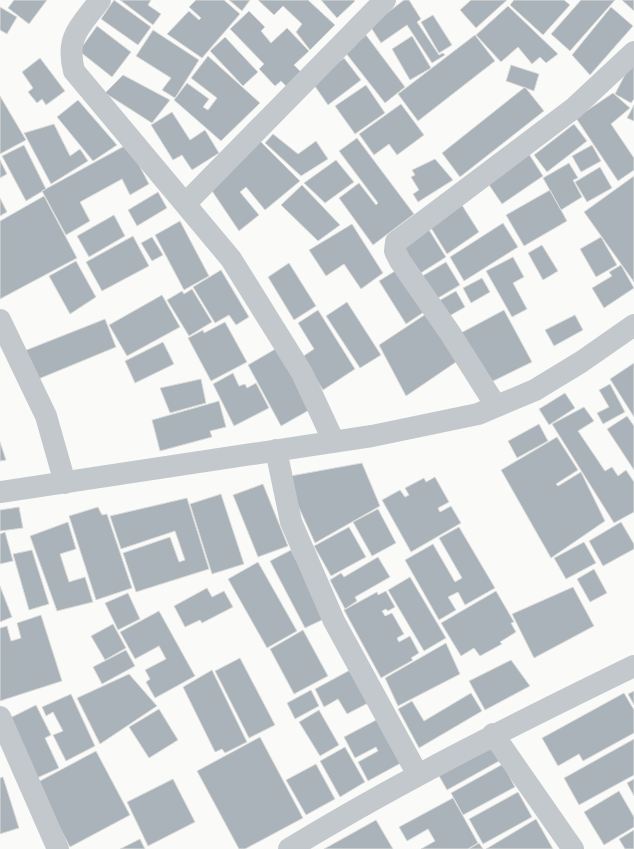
<svg xmlns="http://www.w3.org/2000/svg" width="634" height="849" viewBox="0 0 634 849" font-family="Figtree,sans-serif">
	<rect width="100%" height="100%" fill="#fafaf8"/>
	<path fill="#aab3b9" stroke="#dcdcda" d="M14 0H47L29 24 8 8Z
		M114 0 151 27 138 45 101 19Z
		M120 0H151L148 5 161 14 153 25Z
		M196 0H224L240 14 202 58 167 34 189 11 199 20 201 18 189 7Z
		M229 0H250L242 11Z
		M258 0H308L335 25 310 50 296 32 302 24 283 6 274 15Z
		M321 0H354L355 1 337 18Z
		M404 0H409L421 19 417 22 439 55 443 53 445 55 432 63 407 25 381 43 370 26Z
		M471 0H507L476 28 460 10Z
		M514 0H564L570 5 543 35 510 5Z
		M581 0H615L570 51 551 34Z
		M622 0H634V11Z
		M508 6 558 54 546 63 540 57 532 64 518 47 501 62 476 35Z
		M0 7 17 17 7 34 0 30Z
		M611 7 633 26 590 75 572 55Z
		M249 11 265 27 261 31 271 43 287 28 309 51 294 65 301 72 286 86 281 81 275 86 259 69 264 64 230 29Z
		M433 15 452 45 439 53 421 22Z
		M97 26 131 52 112 77 79 51Z
		M153 30 199 60 175 98 162 90 171 78 136 56Z
		M366 35 405 87 385 103 345 52Z
		M475 35 495 61 418 121 398 94Z
		M412 36 431 68 410 80 392 49Z
		M225 37 258 72 243 86 210 51Z
		M208 56 260 103 221 141 174 100 187 83 209 99 203 107 208 110 217 98 191 78Z
		M40 58 65 91 46 105 42 99 37 103 28 92 33 88 22 72Z
		M344 58 361 80 328 105 312 82Z
		M631 63 634 65V99L631 103 615 94Z
		M511 65 539 74 534 91 506 81Z
		M123 75 170 100 152 123 105 93Z
		M366 85 385 113 355 134 335 106Z
		M525 87 544 111 460 177 442 153Z
		M613 93 630 108 611 124 634 158V170L618 181 576 118Z
		M0 96 26 140 0 154Z
		M78 100 117 145 93 161 57 117Z
		M401 104 424 135 397 155 389 144 374 155 359 134Z
		M634 105V121L627 118Z
		M172 112 190 140 205 130 219 153 192 170 182 155 173 160 151 125Z
		M54 124 70 156 80 149 88 161 51 184 24 133Z
		M574 124 587 141 547 172 534 155Z
		M273 134 298 154 316 141 328 159 301 176 265 143Z
		M256 137 300 181 265 210 246 187 240 192 259 215 239 231 210 188Z
		M357 138 414 214 373 245 339 198 359 183 376 205 378 203 339 151Z
		M128 144 149 184 130 195 122 179 80 202 90 221 66 235 42 191Z
		M24 145 46 189 26 201 2 156Z
		M592 145 601 161 581 172 572 156Z
		M527 151 543 176 502 204 485 179Z
		M435 159 453 180 418 202 413 194 419 190 411 177 415 175 412 170Z
		M0 160 7 174 0 178Z
		M336 160 354 182 325 203 304 183Z
		M569 163 578 178 573 180 582 197 561 210 543 178Z
		M600 167 612 188 587 202 575 182Z
		M634 176V282L584 212Z
		M302 185 340 225 318 241 281 205Z
		M550 190 567 221 524 246 506 215Z
		M158 192 167 208 137 226 128 210Z
		M44 196 77 258 0 299V221Z
		M0 198 7 212 0 216Z
		M460 202 479 232 447 254 428 223Z
		M114 215 125 236 89 257 77 236Z
		M180 221 209 276 184 290 155 235Z
		M503 223 518 247 464 281 450 257Z
		M352 224 383 273 361 289 344 264 326 276 309 250Z
		M426 225 446 257 416 276 396 243Z
		M133 236 149 266 102 291 86 262Z
		M152 237 163 255 152 261 141 243Z
		M601 237 617 265 596 277 580 249Z
		M542 245 558 271 543 280 528 253Z
		M513 257 524 277 513 283 527 309 512 317 486 271Z
		M76 261 96 297 70 314 49 276Z
		M446 262 460 285 433 301 419 278Z
		M289 263 316 306 294 320 268 277Z
		M621 265 634 288 604 308 592 288 612 276 609 272Z
		M403 266 430 308 406 324 379 281Z
		M221 270 249 317 236 325 229 315 215 323 193 287Z
		M482 278 490 292 471 303 463 288Z
		M192 289 212 322 189 336 167 300 182 291 184 294Z
		M456 291 465 307 444 319 435 303Z
		M162 295 180 327 127 356 109 325Z
		M347 302 381 355 360 368 326 316Z
		M318 310 355 369 323 390 302 357 314 349 298 323Z
		M432 310 462 358 406 396 379 345Z
		M504 310 532 362 485 385 457 335Z
		M575 315 583 330 554 346 545 330Z
		M105 319 116 347 36 380 24 351Z
		M225 322 247 362 211 381 188 338 203 330 204 333Z
		M163 342 174 364 135 383 125 361Z
		M277 348 311 409 281 426 248 365Z
		M634 363V417L610 379Z
		M233 373 239 386 245 384 247 388 256 383 269 408 234 426 213 384Z
		M201 379 206 403 170 413 160 388Z
		M610 384 625 412 603 424 597 413 609 407 599 390Z
		M565 393 575 408 549 425 539 409Z
		M219 401 226 427 210 431 212 437 160 451 152 420Z
		M584 407 594 421 578 431 605 471 612 467 618 476 626 470 634 482V512L614 523 552 424Z
		M627 416 634 426V470L607 429Z
		M539 424 548 441 517 458 508 441Z
		M557 437 578 470 556 484 558 486 581 472 605 521 551 558 501 470Z
		M0 442 6 460 0 461Z
		M362 463 380 506 315 543 285 477Z
		M435 477 449 502 438 508 440 512 451 506 461 523 411 552 382 500 400 490 405 497 409 495 405 488 424 478 426 482Z
		M263 484 288 546 258 557 233 495Z
		M221 494 244 564 212 574 190 504Z
		M187 498 209 569 136 592 123 553 170 537 179 562 185 560 175 531 121 549 110 516Z
		M19 507 23 528 0 531V510Z
		M98 507 102 515 107 514 132 588 96 600 69 516Z
		M378 509 396 543 372 556 353 522Z
		M68 522 76 549 60 554 69 582 85 577 93 602 57 611 30 536Z
		M621 522 634 544V549L603 566 589 541Z
		M349 527 366 557 331 576 314 546Z
		M459 527 495 588 465 605 458 592 448 597 456 610 439 620 405 560 433 544 455 582 462 578 439 538Z
		M5 532 13 561 0 564V534Z
		M584 542 596 563 566 579 554 558Z
		M32 550 49 604 29 610 13 554Z
		M291 550 326 618 305 628 270 561Z
		M378 557 390 577 355 597 357 601 345 609 330 580 341 573 344 577Z
		M258 562 297 631 267 648 228 579Z
		M594 569 607 593 590 602 577 579Z
		M410 577 446 638 424 651 388 590Z
		M0 586 12 617 0 622Z
		M573 587 594 626 534 658 512 614Z
		M207 588 212 597 224 591 233 607 202 623 200 620 185 627 174 606Z
		M386 591 395 607 388 611 386 609 382 611 385 616 392 613 404 634 397 638 399 642 410 636 419 653 411 658 413 660 381 678 344 610 377 592 378 595Z
		M496 591 514 622 511 623 516 632 500 642 502 644 480 656 474 648 461 656 441 623Z
		M128 593 140 619 118 630 105 603Z
		M159 611 195 676 155 698 146 682 150 679 145 670 166 659 159 646 135 659 120 632Z
		M41 615 62 681 0 701V628L7 626 11 641 21 638 17 623Z
		M113 624 126 648 105 660 91 636Z
		M303 630 328 676 294 694 270 649Z
		M446 643 460 674 398 706 385 678Z
		M126 650 135 666 102 684 93 667Z
		M240 658 275 725 249 738 215 671Z
		M511 660 530 686 485 710 469 681Z
		M352 669 370 702 347 714 338 699 324 707 315 689Z
		M212 670 247 742 225 753 222 749 215 752 183 687Z
		M129 674 157 706 100 744 77 698Z
		M311 690 319 706 295 719 287 703Z
		M634 691V705L628 694Z
		M471 693 482 711 419 748 398 709 412 701 424 721Z
		M624 693 634 710V733L583 761 579 754 558 766 542 738Z
		M71 694 95 746 66 761 53 735 63 731 53 712 46 716 42 707Z
		M36 705 51 735 45 738 59 768 37 778 8 719Z
		M159 709 178 740 149 758 129 727Z
		M319 710 339 745 320 756 299 722Z
		M378 719 401 763 368 781 358 762 378 751 376 747 355 758 344 737Z
		M260 737 303 818 245 849H239L197 771Z
		M634 739V775L579 805 564 778Z
		M490 744 499 761 447 790 438 774Z
		M345 747 365 782 340 797 320 761Z
		M96 751 130 815 70 847 36 783Z
		M316 764 335 799 306 815 286 780Z
		M503 764 515 787 463 815 451 793Z
		M3 777 19 828 0 834V778Z
		M173 779 195 822 148 846 127 802Z
		M634 779V796L627 783Z
		M619 791 634 817V827L604 845 584 812Z
		M518 792 532 817 483 844 469 819Z
		M453 798 478 843 468 849H421L435 841 428 829 407 841 399 827Z
		M536 819 553 849H486Z
		M376 820 393 849H324Z
		M634 830V849H625L619 839Z
		M140 839 145 849H120Z
		M479 843 483 849H469Z"/>
	<g fill="none" stroke-linecap="round" stroke-linejoin="round">
		<path stroke="#c3c8cc" stroke-width="22" d="M100 0C81 26 65 36 74 71L231 259 302 373 334 442
			M185 204 385 0
			M0 320 46 416 65 483
			M496 406 450 333 400 261 395 251 396 242 574 108 634 52
			M276 450 291 522 334 621 418 775
			M0 492 372 436 478 414 535 390 581 362 634 325
			M0 717 58 849
			M493 734 573 849
			M289 849C400 781 517 723 634 666"/>
	</g>
</svg>
